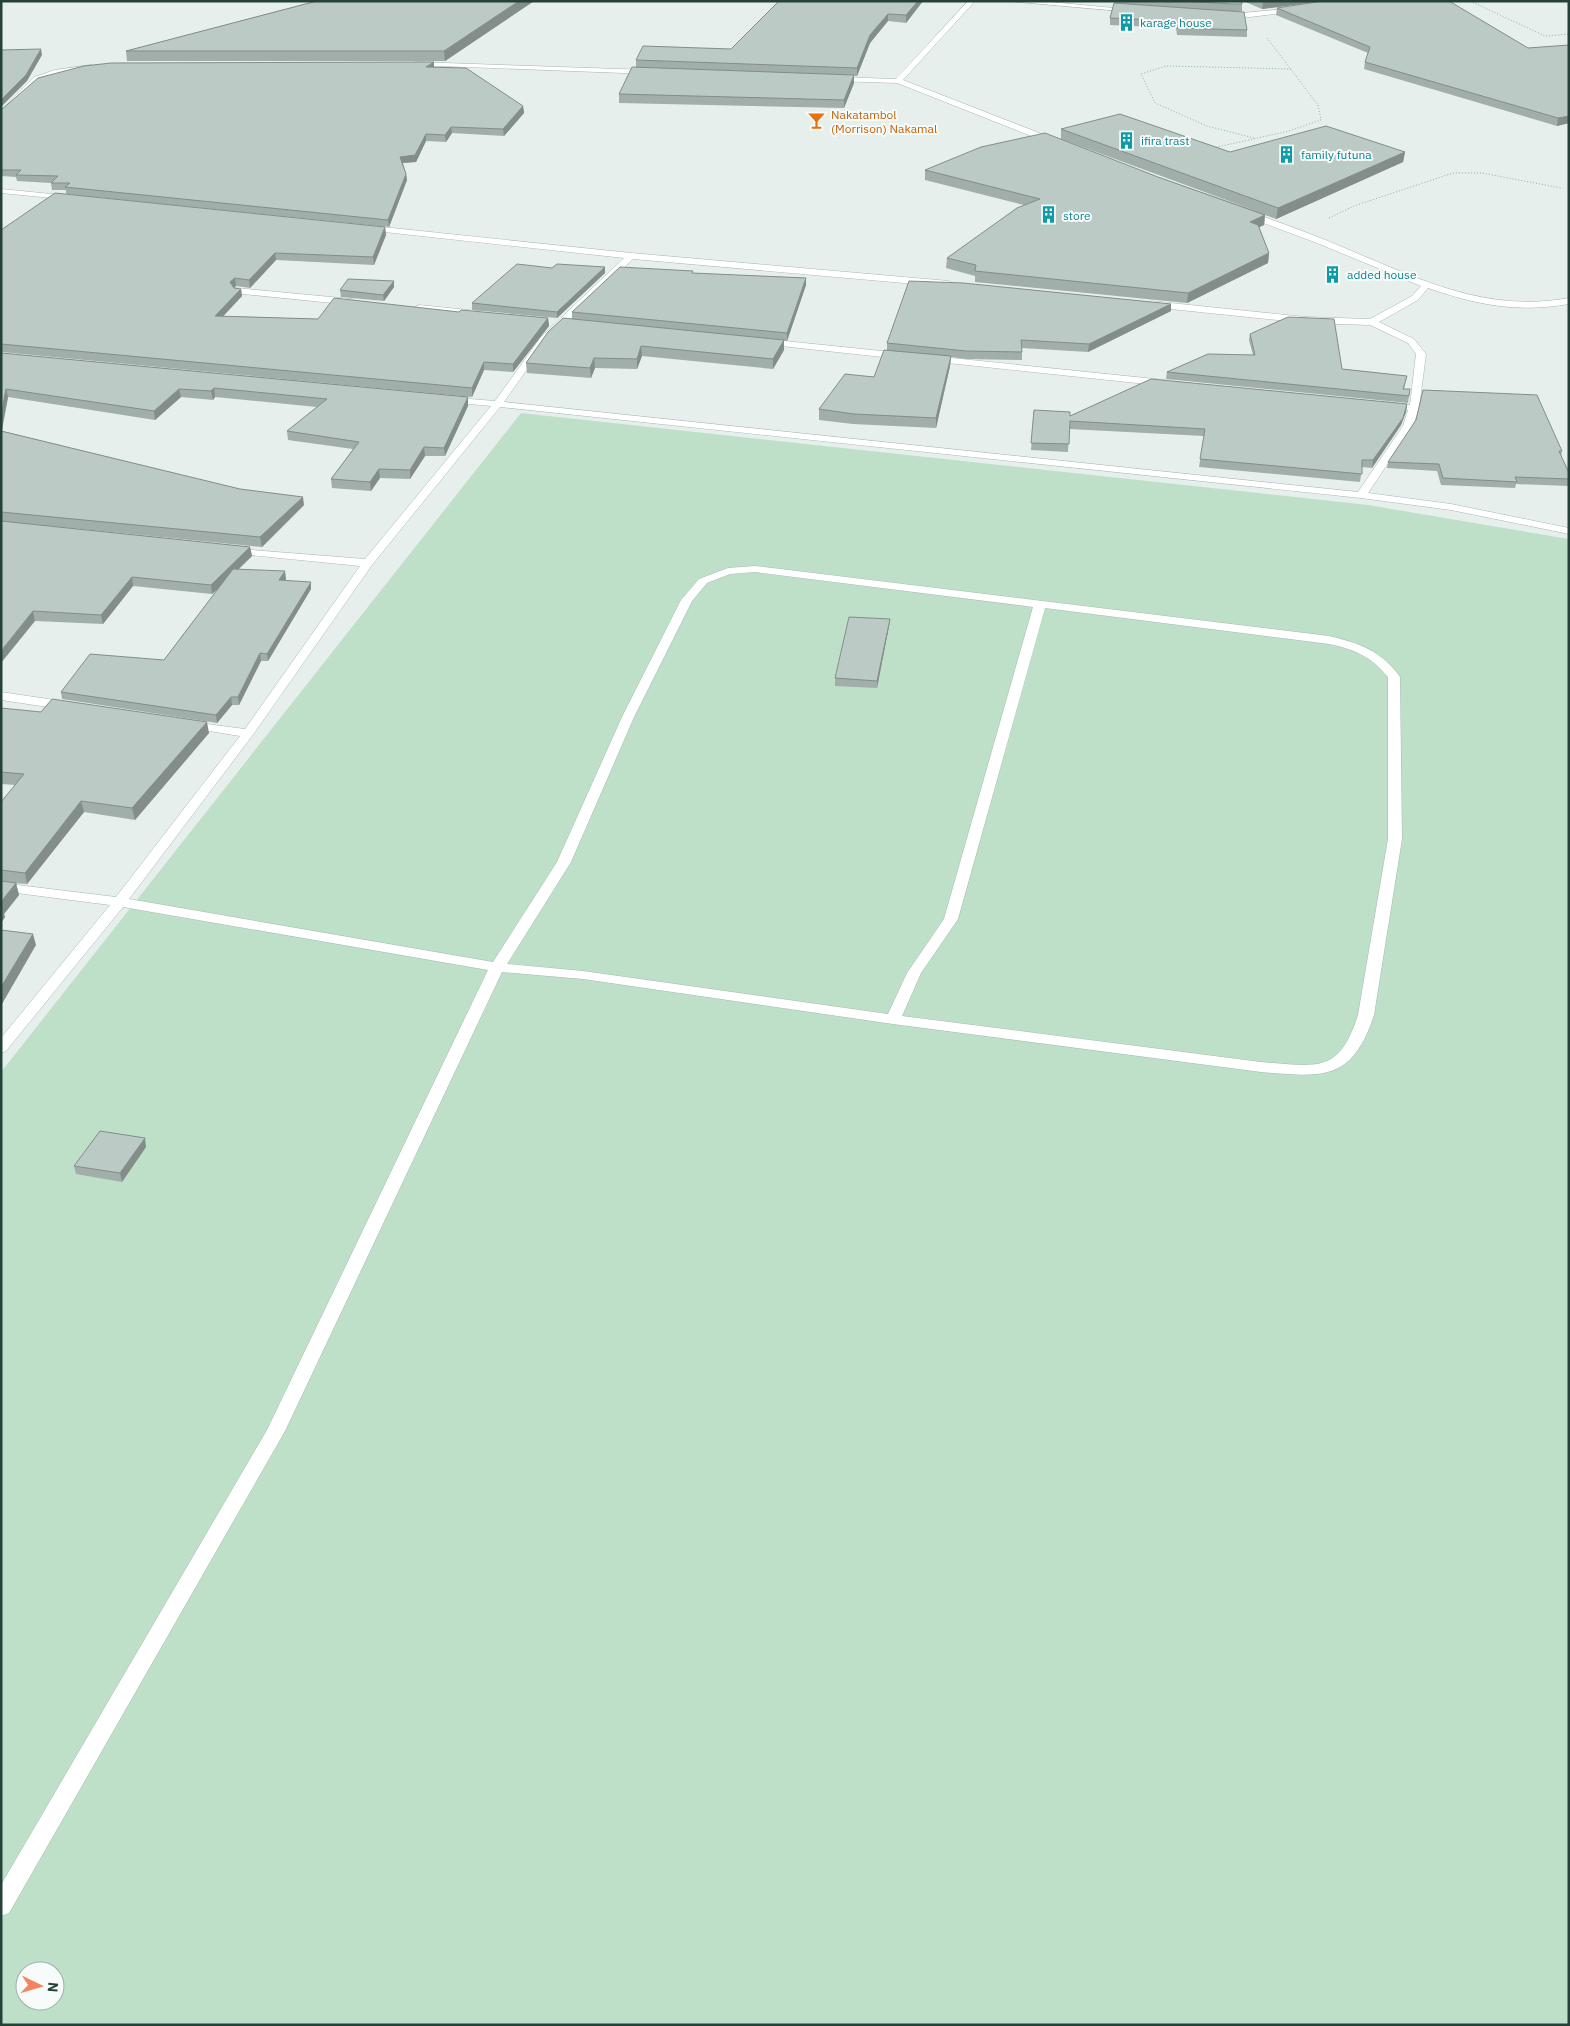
<svg xmlns="http://www.w3.org/2000/svg" width="1570" height="2026" viewBox="0 0 1570 2026" font-family="'IBM Plex Sans',sans-serif">
	<rect width="100%" height="100%" fill="#e6efeb"/>
	<path fill="#bfe0c8" fill-rule="evenodd" d="M521 413 1368 505 1569 539V2025H1V1072ZM25 1971H55V2001H25Z"/>
	<g fill="none" stroke-linecap="round" stroke-linejoin="round">
		<defs>
			<path id="minor" d="M968 1H975L903 80 1060 141V145H1054L897 83 835 81 831 79 835 77 896 79Z
				M1007 1H1040L1135 10 1132 12Z
				M1297 8 1299 11 1250 17 1222 15Z
				M415 62 649 70 653 72 649 74 413 65Z
				M92 65 94 68 56 74 40 81 1 116V110L34 77 55 70Z
				M1 189 72 196 76 198 72 200 1 193Z
				M1242 211H1248C1281 223 1315 235 1347 249 1421 280 1487 313 1569 298V304C1517 313 1477 305 1428 288L1418 300 1379 322 1414 339 1426 354 1419 408 1413 426 1368 493 1451 504 1569 528V534L1451 510 1361 498 500 407 372 565 252 736 129 899 493 962 557 862 622 717 681 600 699 579 728 568 755 566 1329 636C1359 643 1382 651 1400 677L1402 839 1374 1015C1352 1082 1323 1077 1261 1072L893 1024 583 979 502 972 285 1431 9 1913 1 1916V1885L267 1430 488 970 123 907 6 1051 1 1053V1038L110 905 1 891V883L116 897 240 736 184 727 182 724 184 721 245 729 360 566 230 553 226 552V548L365 559 491 406 448 402 445 401V397L495 401 541 337 624 258 366 230 362 227 363 225 631 253 949 281 953 284 949 287 633 259 547 341 504 402 1358 492 1403 426 1408 410 1387 408 1382 405 1387 402 1410 405 1416 354 1408 343 1370 325 1306 323 1151 307 1146 304 1151 301 1306 317 1370 319 1412 296 1421 286 1317 243 1242 215ZM755 572 1033 607 944 919 907 973 888 1014 583 971 507 964 571 862 634 717 692 601 707 583 730 574ZM1045 608 1329 644C1354 649 1372 657 1388 677V839L1358 1015C1339 1075 1316 1066 1261 1062L902 1016 921 973 958 919Z
				M236 288 352 299 357 302 352 305 233 293V289Z
				M419 305 479 311 484 314 479 317 416 310 414 308Z
				M765 339 901 353 906 356 901 359 762 344V340Z
				M932 356 1165 380 1170 383 1165 386 929 361V357Z
				M1 692 68 702 74 706 68 710 1 700Z"/>
		</defs>
		<use href="#minor" stroke="#a8b8b2" stroke-width="1"/>
		<path stroke="#86b3a5" stroke-width="1" stroke-dasharray="1 2" stroke-linecap="butt" d="M1470 1 1545 36 1569 34
			M1254 138 1207 126 1155 103 1141 74 1166 66 1291 69
			M1213 148 1289 131 1321 120 1318 105 1267 38
			M1329 218 1354 206 1453 173H1482L1561 188"/>
		<use href="#minor" fill="#fff" fill-rule="evenodd"/>
	</g>
	<path fill="#a1aea9" d="M295 1H534L445 61H127L126 51 312 2Z
		M779 1H923L906 23 888 21 870 43 857 76H854V83L844 108 619 103V94L636 67V60L731 49Z
		M1115 1H1242V11H1231L1247 30V37L1177 35 1176 28 1110 25V18Z
		M1243 1H1323L1262 9Z
		M1277 8 1528 48 1569 45V123L1557 126 1364 69 1365 62 1368 53 1276 15Z
		M434 67 523 106 524 113 504 136 452 133 446 142 426 141 416 162 403 163 406 174 407 180 389 227 66 194V190H52L51 183 17 181 16 177 1 176V110Z
		M1061 129 1230 152H1405L1403 162 1276 219 1265 215 1264 225 1259 227 1269 253 1268 263 1187 303 975 282V276L946 268 947 258 1024 205 925 180V170L1158 177 1256 211 1061 139Z
		M385 227 386 235 374 265 276 260 250 288 236 286 234 288 241 289 242 296 223 316 318 319 459 312 548 318 549 326 513 372 484 370 472 397 1 352V230Z
		M552 268 605 273 557 318 472 310V303Z
		M693 273 806 278V285L787 341H784V350L773 369 642 356 637 369 595 368 591 378 527 373 526 363 572 319V312Z
		M394 281V287L384 301 341 297 340 290Z
		M1171 304V311L1088 352 1022 348V360L966 359 951 357 950 366 936 428 853 424 819 420V409L874 377 887 350V343Z
		M1250 334 1342 369 1407 376 1404 389H1410L1408 403 1166 379 1167 372 1253 355 1249 340Z
		M1 353 468 397V406L445 456H425L410 479 380 478 371 491 332 488 331 479 353 449 288 440 287 431 317 407 215 397 213 400 181 397 155 420 8 397 2 431 304 505 262 547 1 521Z
		M1407 404 1406 412 1401 425 1372 468 1362 467 1360 482 1199 467 1204 436 1069 429 1068 452 1031 450 1034 410 1070 416Z
		M1562 451 1561 456 1569 473V486L1516 484 1515 488 1441 485 1437 471 1387 468 1388 462Z
		M1 521 250 547 252 556 239 569 286 579 285 580 311 589 268 661H261L239 705H232L217 723 62 699 61 692 164 660 218 589 212 594 133 586 103 624 35 621Z
		M890 619 889 626 877 688 835 686V678Z
		M1 708 209 733 135 820 84 812 27 884 12 883H16L19 895 4 914 5 917 1 923V802L16 785 1 784Z
		M146 1147 122 1182 76 1174 74 1166Z"/>
	<path fill="#838d89" d="M519 1H534L445 61 444 51Z
		M918 1H923L906 23V15Z
		M1273 1H1323L1262 9 1263 3Z
		M888 14V21L870 43 857 76V68L870 35Z
		M41 49 42 55 27 81 1 107V100Z
		M434 62V68L426 67Z
		M854 75V83L844 108V100Z
		M523 106 524 113 504 136 503 129Z
		M1569 116V123L1557 126 1558 118Z
		M451 127 452 133 446 142 445 135Z
		M426 134V141L416 162 401 163 400 157Z
		M1405 152 1403 162 1276 219 1278 208Z
		M406 174 407 180 389 227 388 220Z
		M1265 215 1264 225 1249 232 1250 222Z
		M385 227 386 235 374 265 373 257Z
		M275 253 276 260 250 288 249 280Z
		M1269 253 1268 263 1187 303 1188 293Z
		M605 267V273L557 318V312Z
		M235 278 236 286 231 290 230 282Z
		M806 278V285L787 341V333Z
		M394 281V287L384 301 383 295Z
		M241 289 242 296 216 324 215 316Z
		M1171 304V311L1088 352 1089 344Z
		M548 318 549 326 513 372V364Z
		M784 340V350L773 369V359Z
		M641 346 642 356 637 369V359Z
		M951 356 950 366 936 428V418Z
		M594 358 595 368 591 378 590 368Z
		M484 362V370L472 397V388Z
		M214 388 215 397 213 400 211 391Z
		M6 389 8 397 1 433V415Z
		M179 389 181 397 155 420 154 411Z
		M468 397V406L445 456 444 448Z
		M1407 404 1406 412 1401 425 1372 468 1373 460Z
		M424 447 425 456 410 479V470Z
		M379 469 380 478 371 491 370 482Z
		M303 497 304 505 262 547 260 537Z
		M250 547 252 556 212 594 211 585Z
		M285 571 286 579 280 587 279 580Z
		M132 577 133 586 103 624 101 615Z
		M311 582V589L268 661 267 654Z
		M33 611 35 621 1 663V651Z
		M890 619 889 626 877 688V681Z
		M260 653 261 661 239 705 238 697Z
		M231 697 232 705 217 723 216 715Z
		M207 722 209 733 135 820 132 808Z
		M81 801 84 812 27 884 25 873Z
		M16 883 19 895 4 914 5 917 1 923V902Z
		M33 934 36 945 2 1004 1 987Z
		M145 1138 146 1147 122 1182 120 1173Z"/>
	<path fill="#bbcac4" stroke="#838d89" d="M317 1H519L444 51H126Z
		M779 1H918L906 15 888 14 870 35 857 68 636 60 643 46 731 49Z
		M1182 1H1242V4H1232Z
		M1260 1H1273L1263 3Z
		M1323 1H1449L1528 48 1569 45V116L1558 118 1365 62 1370 47 1277 8Z
		M1114 3 1244 12 1247 30 1178 28 1177 21 1110 18Z
		M41 49 26 75 1 100V50Z
		M434 62 426 67 466 68 523 106 503 129 451 127 445 135 426 134 415 155 400 157 406 174 388 220 65 187 70 183H51L58 176 16 175 21 170H1V110L38 78 84 66 111 63Z
		M632 67 854 75 844 100 619 94Z
		M1120 114 1230 152 1326 126 1405 152 1278 208 1061 129Z
		M1045 133 1158 177 1265 215 1250 222 1258 225 1269 253 1188 293 975 271 976 265 947 258 1017 208 1040 199 925 170 981 147Z
		M55 193 385 227 373 257 275 253 249 280 235 278 230 282 234 288 241 289 215 316 318 319 334 298 459 312 461 310 548 318 513 364 484 362 472 388 1 344V230Z
		M517 264 552 268 557 264 605 267 557 312 472 303Z
		M620 267 693 271 692 273 806 278 787 333 572 312Z
		M348 279 394 281 383 295 340 290Z
		M909 281 963 283 1171 304 1089 344 1021 340 1022 352 966 351 887 343Z
		M1288 317 1334 319 1342 369 1407 376 1403 389H1410L1409 396 1167 372 1208 354 1255 355 1250 334Z
		M563 318 784 340 773 359 641 346 637 359 594 358 590 368 526 363 548 332Z
		M884 350 951 356 936 418 854 414 819 409 845 374 874 377Z
		M1 353 468 397 444 448 424 447 410 470 379 469 370 482 331 479 359 442 287 431 327 399 214 388 211 391 179 389 154 411 6 389 1 415Z
		M1151 379 1407 404 1403 418 1373 460H1362V474L1200 459 1205 429 1070 421 1069 444 1031 443 1034 410 1070 412V416Z
		M1423 390 1537 395 1562 451H1559L1569 473V479L1515 477 1517 482 1443 478 1439 464 1388 462 1416 420Z
		M1 431 240 489 303 497 260 537 1 512Z
		M1 521 250 547 211 585 132 577 101 615 33 611 1 651Z
		M233 569 285 571 279 580 311 582 267 654 260 653 238 697H231L216 715 61 692 90 654 164 660Z
		M849 617 890 619 877 681 835 678Z
		M52 699 207 722 132 808 81 801 25 873 1 870V802L24 774 1 772V708L41 712Z
		M1 881 16 883 1 902Z
		M1 930 33 934 1 987Z
		M100 1131 145 1138 120 1173 74 1166Z"/>
	<defs>
		<symbol id="building-bare" viewBox="-9 -9 18 18"><path d="M-4-6H4V6H1V3H-1V6H-4ZM-2.5-4.3h1.7v1.8h-1.7ZM.8-4.3h1.7v1.8H.8ZM-2.5-1h1.7V.8h-1.7ZM.8-1h1.7V.8H.8Z" fill="#0f9aa8" stroke="#f7fbf9" stroke-width="2.5" paint-order="stroke"/></symbol>
		<symbol id="bar-bare" viewBox="-9 -9 18 18"><path d="M-6-5H6L.8 .8V4.5H3.5V6h-7V4.5H-.8V.8Z" fill="#e8710a" stroke="#f7fbf9" stroke-width="2.5" paint-order="stroke"/></symbol>
	</defs>
	<g fill-rule="evenodd">
		<use href="#building-bare" x="1114" y="10" width="25" height="25"/>
		<use href="#bar-bare" x="804" y="108" width="25" height="25"/>
		<use href="#building-bare" x="1114" y="128" width="25" height="25"/>
		<use href="#building-bare" x="1274" y="142" width="25" height="25"/>
		<use href="#building-bare" x="1036" y="202" width="25" height="25"/>
		<use href="#building-bare" x="1320" y="262" width="25" height="25"/>
	</g>
	<g text-anchor="middle" dominant-baseline="central" stroke-width="4" stroke-linejoin="round" paint-order="stroke">
		<g font-size="12" fill="#0d838f" stroke="#f7fbf9" text-anchor="start">
			<text x="1140" y="22">karage house</text>
			<text x="1141" y="140">ifira trast</text>
			<text x="1301" y="154">family futuna</text>
			<text x="1063" y="215">store</text>
			<text x="1347" y="274">added house</text>
		</g>
		<g font-size="12" fill="#c56008" stroke="#f7fbf9" text-anchor="start">
			<text x="831" y="114">Nakatambol<tspan x="831" dy="14">(Morrison) Nakamal</tspan></text>
		</g>
	</g>
	<rect width="1570" height="2026" fill="none" stroke="#24423a" stroke-width="5"/>
	<g transform="translate(40 1986) rotate(95)"><circle r="24" fill="#f7fbf9" stroke="#a3b1ad"/>
	<path d="M0-4L9 19L0 12L-9 19Z" fill="#f4845f"/>
	<text y="-8" font-size="14" font-weight="bold" text-anchor="middle" fill="#24423a">N</text>
	</g>
</svg>
